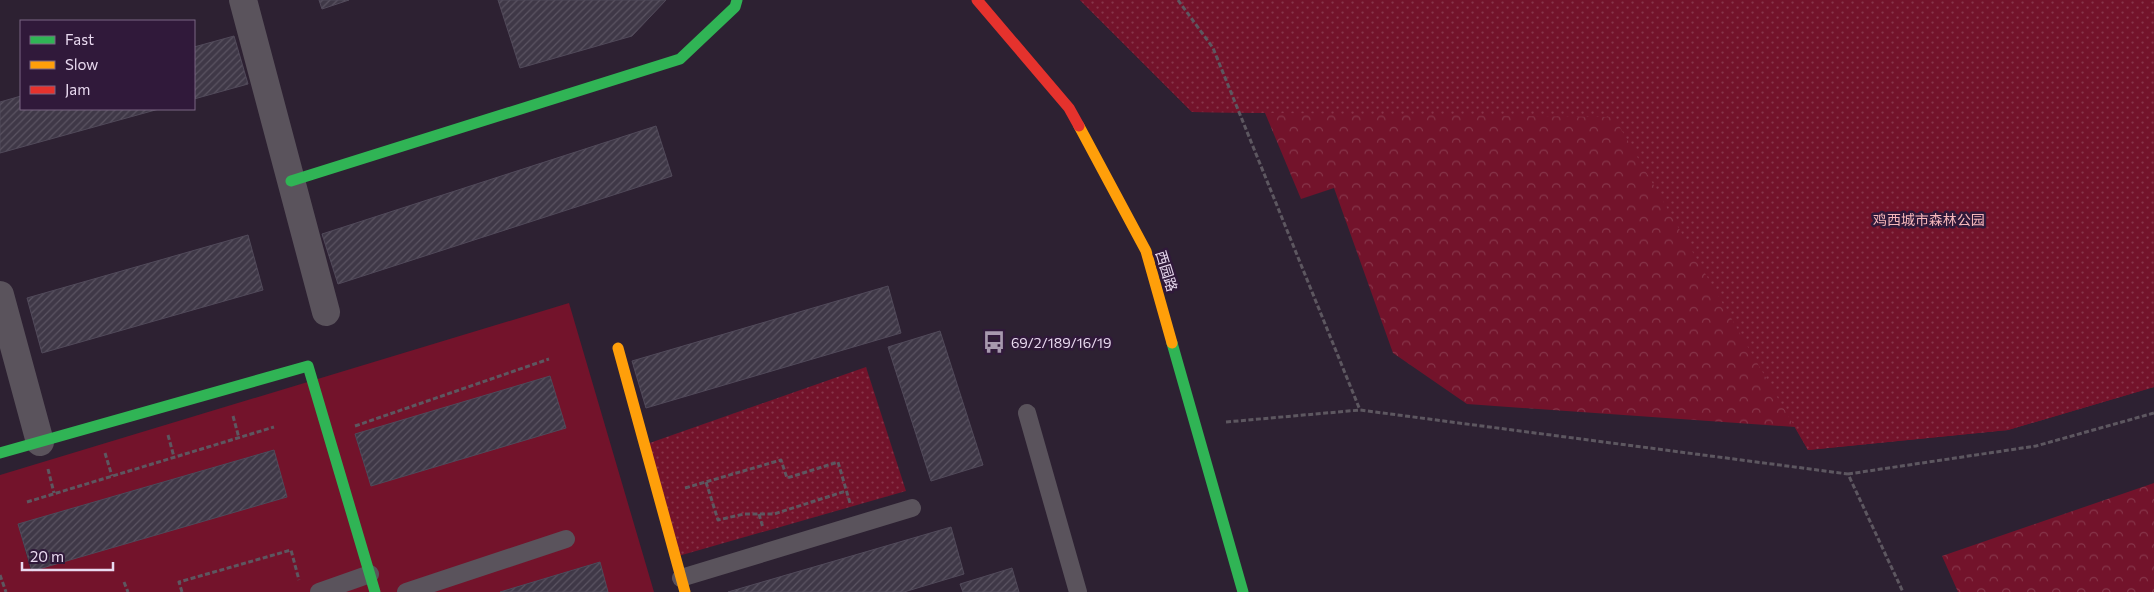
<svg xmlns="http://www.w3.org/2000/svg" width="2154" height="592" viewBox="0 0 2154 592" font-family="Commissioner,'Noto Sans SC',sans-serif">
	<defs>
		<pattern id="forest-crowns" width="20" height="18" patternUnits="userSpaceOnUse" patternTransform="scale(1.25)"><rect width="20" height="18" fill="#73132b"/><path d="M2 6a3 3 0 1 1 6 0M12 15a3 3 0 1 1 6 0" fill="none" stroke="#87354a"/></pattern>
		<pattern id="park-dots" width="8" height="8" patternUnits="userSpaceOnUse" patternTransform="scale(1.25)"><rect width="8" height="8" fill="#73132b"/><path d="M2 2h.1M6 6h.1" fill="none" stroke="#87354a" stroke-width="1.8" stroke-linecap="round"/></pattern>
		<pattern id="building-hatch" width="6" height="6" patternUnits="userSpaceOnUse" patternTransform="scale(1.25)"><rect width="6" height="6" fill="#3f3847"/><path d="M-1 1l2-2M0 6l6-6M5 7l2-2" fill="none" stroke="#5b5462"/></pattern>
	</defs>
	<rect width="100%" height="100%" fill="#2d2132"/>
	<path fill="#73132b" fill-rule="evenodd" d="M569 303 654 592H608L599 562 500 592H0V475ZM550 376 565 428 371 486 355 435ZM273 450 287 497 31 571 18 524Z"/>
	<path fill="url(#forest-crowns)" d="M1080 0H2073L2154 387 2008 430 1808 450 1795 427 1467 404 1393 353 1334 188 1301 199 1265 113 1192 112Z
		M2154 483V592H1958L1942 556Z"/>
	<path fill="url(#park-dots)" d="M1080 0H2154V387L2008 430 1808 450 1614 117 1192 112Z
		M866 367 906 491 675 557 644 445Z"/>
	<path fill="url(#building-hatch)" stroke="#514a5a" d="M319 0H349L322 9Z
		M498 0H666L632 36 520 68Z
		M234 36 248 84 194 99V47Z
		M21 96V109H159L0 153V102Z
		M656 126 672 176 338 284 322 234Z
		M248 235 263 290 42 353 27 298Z
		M888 286 901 333 646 408 632 361Z
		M940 331 983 465 931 481 888 347Z
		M550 376 566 428 371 486 355 434Z
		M274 450 287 497 32 571 18 524Z
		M951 527 964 574 904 592H728Z
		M600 562 608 592H500Z
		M1012 568 1019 592H963L960 584Z"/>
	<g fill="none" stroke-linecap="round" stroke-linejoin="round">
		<path stroke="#5d5760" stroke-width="3" stroke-dasharray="5 2.5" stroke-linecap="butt" d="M1178 0 1213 48 1360 410
			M233 416 239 438
			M1226 422 1360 410 1848 474 1903 592
			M355 426 549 359
			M168 435 174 457
			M105 453 112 476
			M48 469 54 493
			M1848 474 2036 446 2154 413
			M706 482 718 520 744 514H774L846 491
			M685 488 781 460 787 478 838 462 850 503
			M27 502 274 427
			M759 514 763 528
			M0 575 6 592
			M124 582 128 592
			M182 592 179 582 291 550 299 580"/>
		<path stroke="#5a535c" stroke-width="18" d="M1027 413 1078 592
			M681 578 912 508
			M319 592 370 574
			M406 592 566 539"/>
		<path stroke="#5a535c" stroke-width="28" d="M243 0 326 312
			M0 295 40 442"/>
		<path stroke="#30b455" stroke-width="11" d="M291 181 680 59 735 7 737 0
			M1172 343 1243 592
			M0 453 308 366 375 592"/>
		<path stroke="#ff9f0a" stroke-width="11" d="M1079 126 1146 251 1172 343
			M618 348 685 592"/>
		<path stroke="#e5322d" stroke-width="11" d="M977 0 1069 108 1079 126"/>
	</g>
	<defs>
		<symbol id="bus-bare" viewBox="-9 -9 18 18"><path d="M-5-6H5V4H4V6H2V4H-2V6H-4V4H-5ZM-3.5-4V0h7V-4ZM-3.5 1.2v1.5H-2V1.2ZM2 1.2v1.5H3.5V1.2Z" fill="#a799ae" stroke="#30193a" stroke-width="2.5" paint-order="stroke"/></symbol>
	</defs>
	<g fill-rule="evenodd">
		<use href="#bus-bare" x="978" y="326" width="32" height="32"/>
	</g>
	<g text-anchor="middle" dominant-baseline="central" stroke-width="5" stroke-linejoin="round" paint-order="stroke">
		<g font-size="14" fill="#f6b7ba" stroke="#30193a">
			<text x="1929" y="219">鸡西城市森林公园</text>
		</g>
		<g font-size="14" fill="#e9daf0" stroke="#30193a">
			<text transform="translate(1167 271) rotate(73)">西园路</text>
		</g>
		<g font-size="14" fill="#e9daf0" stroke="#30193a" text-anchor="start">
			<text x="1011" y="342">69/2/189/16/19</text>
		</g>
	</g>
	<rect x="20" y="20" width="175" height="90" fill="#30193a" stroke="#7a6683"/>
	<rect x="30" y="36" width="25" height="8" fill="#30b455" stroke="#7a6683"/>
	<text x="65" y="45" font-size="15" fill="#e9daf0">Fast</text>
	<rect x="30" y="61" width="25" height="8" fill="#ff9f0a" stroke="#7a6683"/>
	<text x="65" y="70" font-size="15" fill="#e9daf0">Slow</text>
	<rect x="30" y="86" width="25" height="8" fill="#e5322d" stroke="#7a6683"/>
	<text x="65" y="95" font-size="15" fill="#e9daf0">Jam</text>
	<path d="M22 562v8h91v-8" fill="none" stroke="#e9daf0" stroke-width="2.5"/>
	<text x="30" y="562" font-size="15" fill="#e9daf0" stroke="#30193a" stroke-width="4" paint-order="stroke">20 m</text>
</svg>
